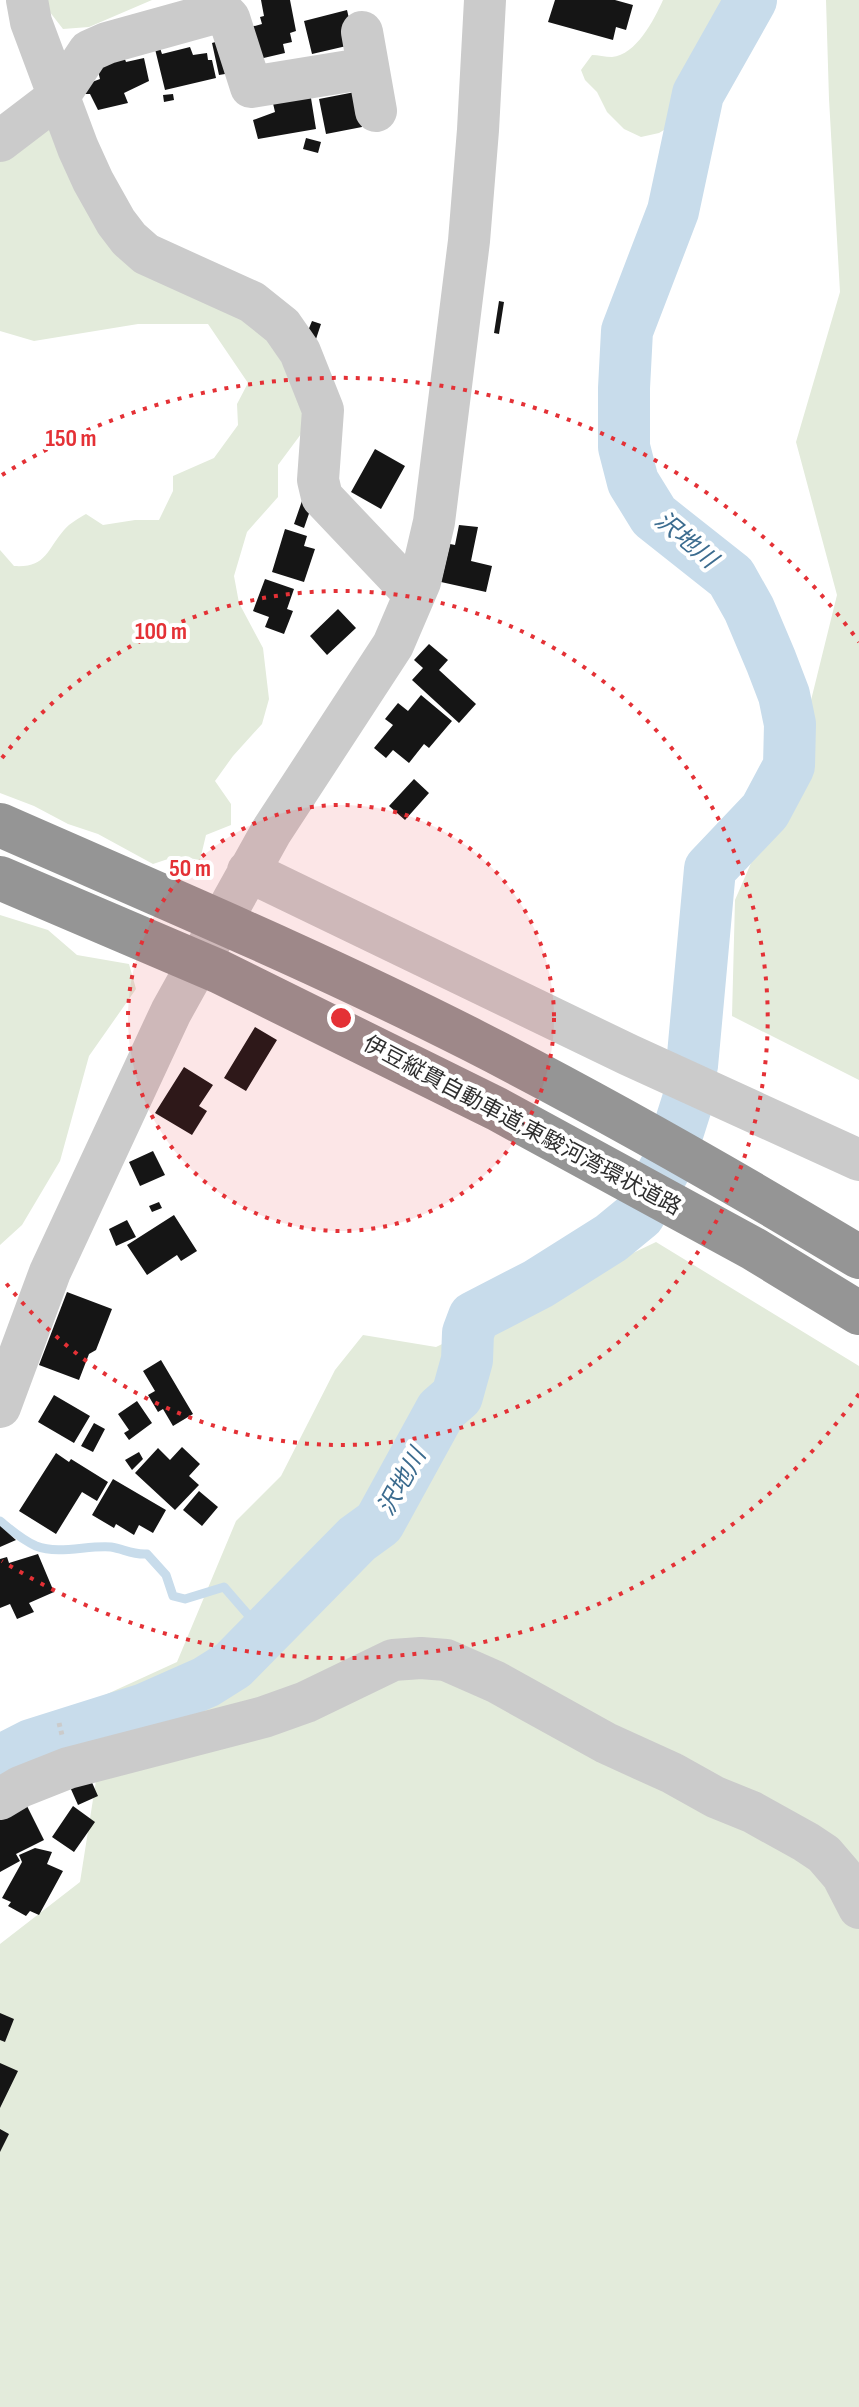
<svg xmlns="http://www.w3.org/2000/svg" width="859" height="2407" viewBox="0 0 859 2407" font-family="'Sofia Sans Condensed','Noto Sans JP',sans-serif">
	<rect width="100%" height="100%" fill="#fff"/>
	<path fill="#e3ebdb" d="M45 0H152L89 27 63 29 49 11Z
		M663 0H729L698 51 690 88 678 105 674 124 659 133 641 137 624 129 607 112 597 92 585 80 581 70 592 55C598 55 605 57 612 57 636 55 654 20 663 0Z
		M826 0H859V1080L732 1016 735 900 797 757 837 595 796 442 840 292 829 99Z
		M52 109 65 159 253 317 304 397 301 434 278 465V497L247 532 234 576 239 603 263 648 269 699 262 724 233 756 215 781 231 804V825L206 835 200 860 177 856 153 864 98 834 68 824 34 806 0 793V550L14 566C46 568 46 551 64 530 70 523 79 518 86 514L103 525 135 520H159L173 491V476L214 458 238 425 237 404 248 383 208 324H138L34 341 0 331V149Z
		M0 915 48 930 77 955 129 964 136 989 89 1056 60 1161 22 1225 0 1245Z
		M656 1242 859 1366V2407H0V1944L80 1882 100 1755 0 1800V1743L177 1662 236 1521 281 1476 335 1370 363 1335 436 1347Z"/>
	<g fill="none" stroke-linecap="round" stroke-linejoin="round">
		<path stroke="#c8dceb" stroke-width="9" d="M0 1521C11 1530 22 1540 36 1546 59 1555 87 1545 111 1547 124 1549 132 1555 147 1554L166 1575 173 1596 185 1599 224 1587 264 1633"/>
		<path stroke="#c8dceb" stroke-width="52" d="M692 1066 710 869 765 811 789 766 790 724 784 695 771 661 749 609 731 577 654 516 633 482 624 447V388L627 331 673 211 698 94 751 0
			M0 1761 31 1745 145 1709 206 1682 233 1665 357 1539 379 1523 441 1410 457 1396 467 1360 468 1333 474 1317 538 1284 611 1238 639 1215 668 1163 688 1100"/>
	</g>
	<path fill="#151515" d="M261 0H290L296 31 290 33 292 42 283 44 285 53 255 60 247 28 262 24 260 17 264 16Z
		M555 0H615L633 5 626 30 616 27 613 40 548 22Z
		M347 10 355 44 312 54 304 21Z
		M222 40 231 73 219 75 212 43Z
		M190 47 193 55 207 53 208 60H212L216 78 165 90 155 49 160 48 162 54Z
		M122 51 126 62 144 58 149 81 124 93 128 103 98 110 90 94H85L84 85 100 79 97 67Z
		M310 92 316 129 258 139 253 120 275 112 272 99Z
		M355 92 362 127 326 134 319 99Z
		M173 94 174 100 164 102 163 95Z
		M306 138 321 142 318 153 303 149Z
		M499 301 504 302 499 334 494 333Z
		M312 321 321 324 315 342 305 338Z
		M375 449 405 466 381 509 351 492Z
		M303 498 313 502 304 528 294 524Z
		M459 525 478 527 471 561 492 566 486 592 441 582 450 544 455 545Z
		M285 529 307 536 304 546 315 549 304 582 272 572Z
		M265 579 294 589 287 609 293 611 284 634 265 627 269 617 253 611Z
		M338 609 356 628 327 655 310 636Z
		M429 644 448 660 439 670 476 704 459 723 412 680 423 668 414 660Z
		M421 695 452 721 429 748 424 744 409 763 393 750 386 758 374 748 393 725 385 719 398 703 408 711Z
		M414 779 429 793 405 820 389 806Z
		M255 1027 277 1040 246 1091 224 1078Z
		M184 1067 213 1085 199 1106 207 1111 192 1135 155 1113Z
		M153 1151 165 1175 140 1186 129 1162Z
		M159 1202 162 1208 152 1212 149 1206Z
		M174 1215 197 1251 181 1261 177 1255 147 1275 127 1245Z
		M127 1220 136 1237 116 1246 109 1229Z
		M67 1292 112 1309 96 1350 89 1354 79 1380 39 1365Z
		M161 1360 193 1414 173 1426 163 1409 158 1412 148 1395 155 1391 143 1371Z
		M54 1395 90 1416 74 1443 38 1422Z
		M137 1401 152 1423 129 1440 124 1433 129 1430 118 1414Z
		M94 1423 105 1429 93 1452 81 1446Z
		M182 1447 200 1464 189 1476 199 1485 175 1510 135 1473 158 1448 170 1460Z
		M139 1452 143 1459 132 1470 125 1460Z
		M56 1453 69 1462 71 1459 108 1482 97 1501 82 1492 56 1534 19 1511Z
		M113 1479 166 1510 153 1533 139 1525 134 1535 116 1524 114 1528 92 1515Z
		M199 1491 218 1507 202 1526 183 1510Z
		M0 1526 16 1540 0 1547Z
		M38 1554 54 1592 29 1603 34 1612 17 1619 10 1604 0 1608V1559L7 1557 9 1563Z
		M90 1778 98 1796 78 1805 70 1787Z
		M23 1798 44 1840 16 1854 20 1861 0 1872V1811Z
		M73 1806 95 1822 74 1852 52 1837Z
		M35 1848 52 1852 47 1864 63 1871 39 1915 30 1911 26 1916 8 1906 11 1902 2 1898 22 1862 19 1855Z
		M0 2013 14 2019 5 2042 0 2040Z
		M0 2063 18 2071 0 2108Z
		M0 2129 9 2134 0 2152Z"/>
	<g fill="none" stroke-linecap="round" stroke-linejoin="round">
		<path stroke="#cbcbcb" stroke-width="5" stroke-dasharray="4 4" stroke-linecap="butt" d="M59 1723 62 1735"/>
		<path stroke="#cbcbcb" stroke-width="42" d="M27 0 31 22 78 148 93 181 116 222 129 239 146 254 252 302 282 326 300 352 323 410 318 480 322 497 414 594
			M362 32 376 111
			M0 141 59 96 89 51 107 43 215 13H224L229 18 251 87 368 68
			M248 871 629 1055 859 1160
			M0 1407 50 1272 171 1012 271 832 393 645 420 582 434 522 469 241 478 130 485 0
			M0 1799 20 1787 68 1768 264 1717 306 1702 393 1660 421 1658 446 1660 496 1682 606 1743 672 1773 715 1797 752 1812 806 1842 824 1854 842 1875 859 1908"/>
		<path stroke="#959595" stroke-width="44" d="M0 825C159 895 319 962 474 1041 605 1108 733 1181 859 1257
			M0 878 220 972 497 1109 754 1249 859 1313"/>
	</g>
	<circle cx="341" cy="1018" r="213" fill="#e43136" fill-opacity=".12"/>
	<g fill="none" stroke="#e43136" stroke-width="4" stroke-dasharray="4 8">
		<circle cx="341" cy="1018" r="213"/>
		<path d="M2 758A427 427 0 1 1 2 1278"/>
		<path d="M859 1394A640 640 0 0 1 2 1561M2 475A640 640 0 0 1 859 642"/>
	</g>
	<g text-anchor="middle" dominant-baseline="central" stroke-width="8" stroke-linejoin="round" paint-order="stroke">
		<g font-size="22" fill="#2e2e2e" stroke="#fff">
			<text transform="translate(522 1126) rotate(28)">伊豆縦貫自動車道;東駿河湾環状道路</text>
		</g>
		<g font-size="24" font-style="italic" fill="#3c6c8f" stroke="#fff">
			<text transform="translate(686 540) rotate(40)">沢地川</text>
			<text transform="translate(402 1482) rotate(-61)">沢地川</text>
		</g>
	</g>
	<circle cx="341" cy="1018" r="12" fill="#e43136" stroke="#fff" stroke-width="4"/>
	<g font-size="24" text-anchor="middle" font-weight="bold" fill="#e43136" stroke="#fff" stroke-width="8" stroke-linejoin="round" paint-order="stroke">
		<text x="71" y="446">150 m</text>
		<text x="161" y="639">100 m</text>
		<text x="190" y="876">50 m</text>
	</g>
</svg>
